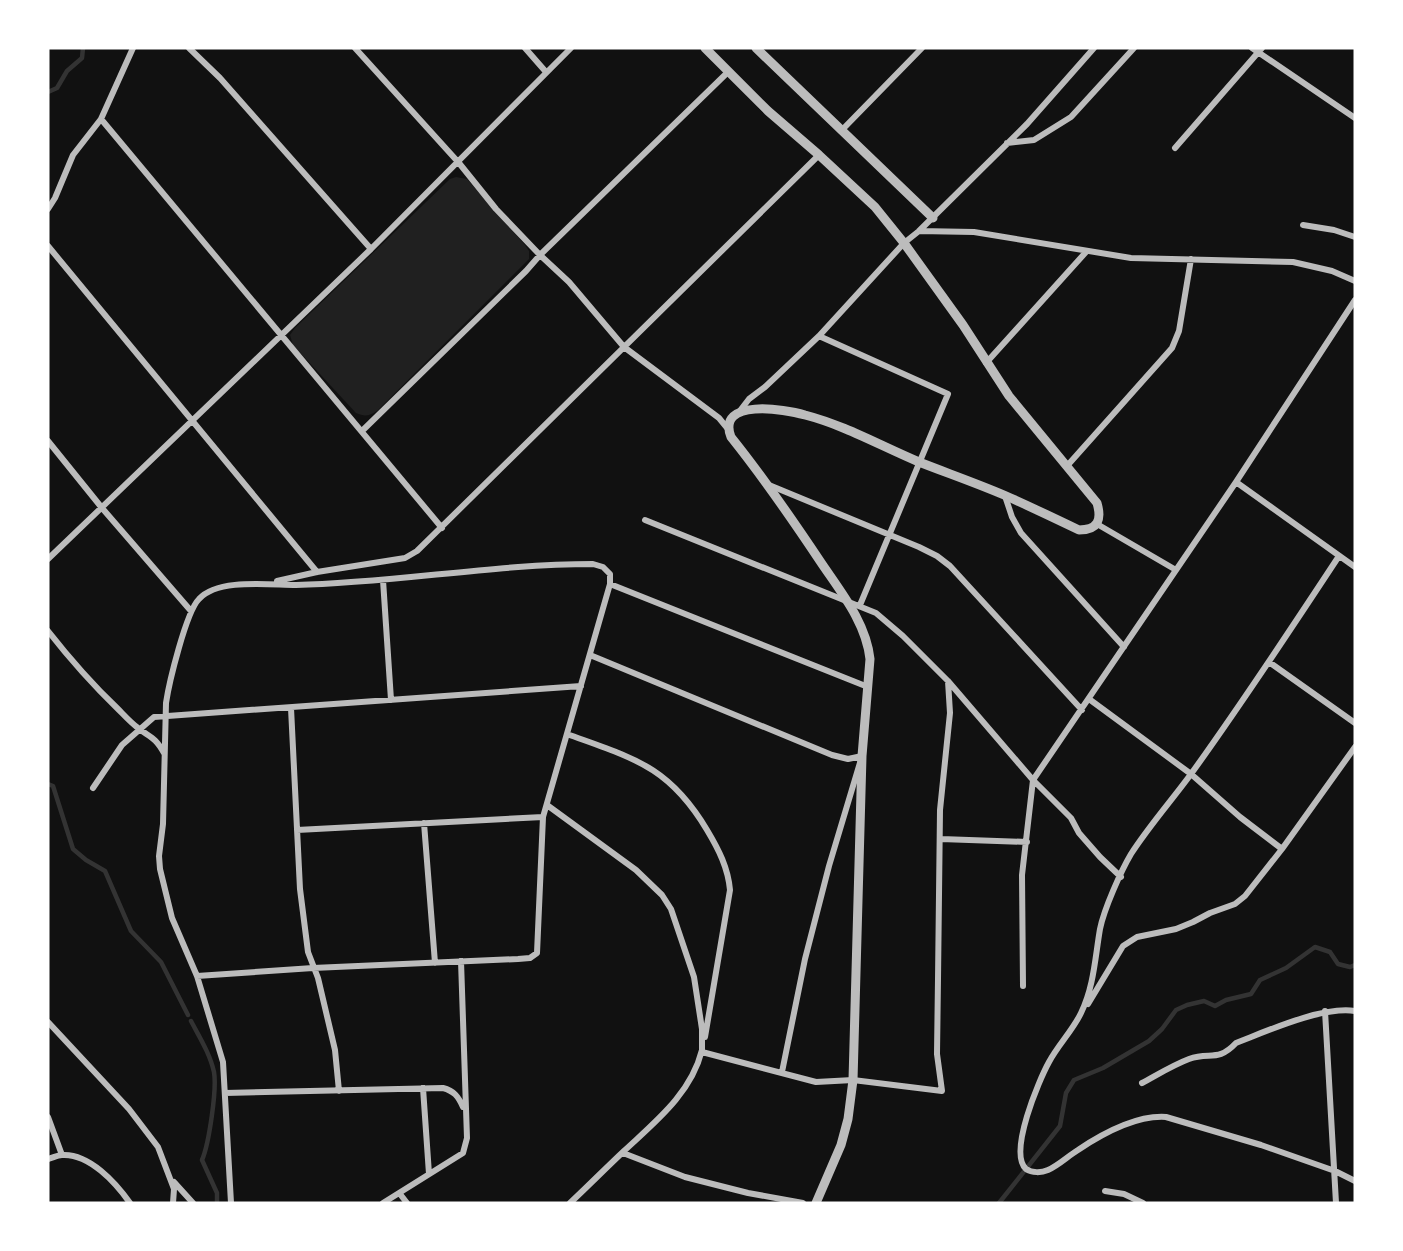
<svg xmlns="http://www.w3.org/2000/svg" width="1403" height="1251" viewBox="0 0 1403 1251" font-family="'Roboto Condensed',sans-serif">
	<rect width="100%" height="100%" fill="#111"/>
	<path fill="#202020" d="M456 177 467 179 525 245 529 251V259L377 411C369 416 365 417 356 413L293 345 290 335 295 328 450 179Z"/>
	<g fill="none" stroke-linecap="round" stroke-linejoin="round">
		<path stroke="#333" stroke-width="4.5" d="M48 92 57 88 67 71 82 58 83 48
			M48 784 53 786 73 849 86 860 105 871 131 931 161 962 188 1015
			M191 1021C200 1038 210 1054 214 1072 217 1089 209 1144 202 1160L217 1193V1203
			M999 1203 1060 1126 1066 1093 1074 1080 1103 1068 1149 1041 1162 1029 1176 1010 1187 1005 1204 1001 1215 1006 1226 1000 1251 994 1260 980 1286 968 1315 947 1330 952 1338 964 1350 967 1355 965"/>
		<path stroke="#bcbcbc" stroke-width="6" d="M189 48 220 78 371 249
			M355 48 459 163 496 209 540 255 569 282 624 347 719 418 728 429
			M525 48 546 72
			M1252 48 1355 118
			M101 119 442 528
			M841 131 922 48
			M1007 143 1034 140 1071 117 1134 48
			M1175 148 1262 48
			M48 209 55 198 73 155 101 119 133 48
			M1303 225 1334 230 1355 237
			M919 231 974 232 1131 258 1293 262 1332 271 1355 281
			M48 246 317 572
			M819 336 948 394 860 605
			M986 363 1086 252
			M739 412 749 399 765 387 819 336 904 243 919 231 1027 124 1094 48
			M362 431 526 271 540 255 728 72
			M48 441 102 508 191 611
			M1067 466 1172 348 1179 331 1191 259
			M1236 482 1355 567
			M769 485 919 547 937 556 950 566 1082 710
			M1005 496 1012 517 1021 533 1124 647
			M645 520 876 613 903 636 948 681 1033 780 1071 818 1079 833 1100 857 1121 877
			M1097 524 1176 570
			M1339 556C1291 629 1243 702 1191 774 1172 800 1149 826 1131 854 1121 871 1104 909 1100 929 1095 958 1094 986 1081 1013 1073 1030 1058 1045 1049 1062 1039 1080 1008 1153 1026 1169 1032 1173 1041 1173 1048 1170 1059 1165 1068 1156 1078 1150 1102 1134 1136 1115 1166 1117L1261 1145 1335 1171 1355 1181
			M48 559 371 249 571 48
			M383 580 391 700
			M277 581 317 572 405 558 417 551 819 155
			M48 631C70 659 92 684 117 708 124 715 130 722 138 728 151 738 155 737 164 753
			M590 655 832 755 848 759 862 756 829 866 805 959 782 1072
			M1269 662 1355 723
			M1089 699 1191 774 1240 817 1282 849
			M291 708 300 889 308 952 318 978 335 1050 339 1091
			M567 734C633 758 669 766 707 830 719 850 728 868 730 890L705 1037
			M93 788 122 745 154 717 581 686
			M547 805 636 870 662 895 671 909 694 977 702 1029V1052L816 1082 853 1080 942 1091 937 1054 938 979 940 810 950 713 948 681
			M424 823 435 963
			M297 830 543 817
			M941 839 1027 842
			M197 976 313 968 518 959 530 958 537 953 543 817 610 584
			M1023 986 1022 875 1033 780 1236 482 1355 300
			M1088 1004 1123 946 1137 937 1176 929 1193 922 1210 913 1235 904 1245 896 1282 849 1355 747
			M1325 1011 1336 1203
			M48 1022 129 1109 158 1147 174 1189 173 1203
			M1142 1083C1157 1075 1173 1065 1189 1059 1210 1051 1217 1063 1236 1043 1267 1031 1322 1006 1355 1011
			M423 1088 429 1174
			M225 1093 443 1088C454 1091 458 1096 463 1107
			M48 1117 62 1155
			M623 1153 685 1177 748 1193 803 1203
			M48 1159C52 1158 58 1155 62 1155 89 1153 116 1183 130 1203
			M174 1182 193 1203
			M1105 1191 1124 1194 1143 1203
			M400 1194 407 1203
			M231 1203 223 1062 197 976 172 918 160 869 159 856 163 824 166 703C169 683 186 612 199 599 218 578 270 585 296 585 395 583 494 564 593 564L603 567 610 574V584L868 687
			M383 1203 463 1153 467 1138 461 961
			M570 1203C588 1186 606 1168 624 1151 655 1122 691 1094 702 1050"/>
		<path stroke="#bcbcbc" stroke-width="9" d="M705 48 768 111 819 155 875 207 904 243 963 325 1009 396 1097 503C1102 520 1098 530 1079 530 1054 518 1029 506 1004 495 976 483 947 473 919 462 881 446 844 425 805 415 785 409 716 398 731 437 763 477 792 519 820 561 840 591 866 622 870 659L862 756 853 1080 848 1119 841 1145 816 1203
			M756 48 933 218"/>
	</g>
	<rect width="1403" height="1251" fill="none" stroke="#ffffff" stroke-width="99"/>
</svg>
